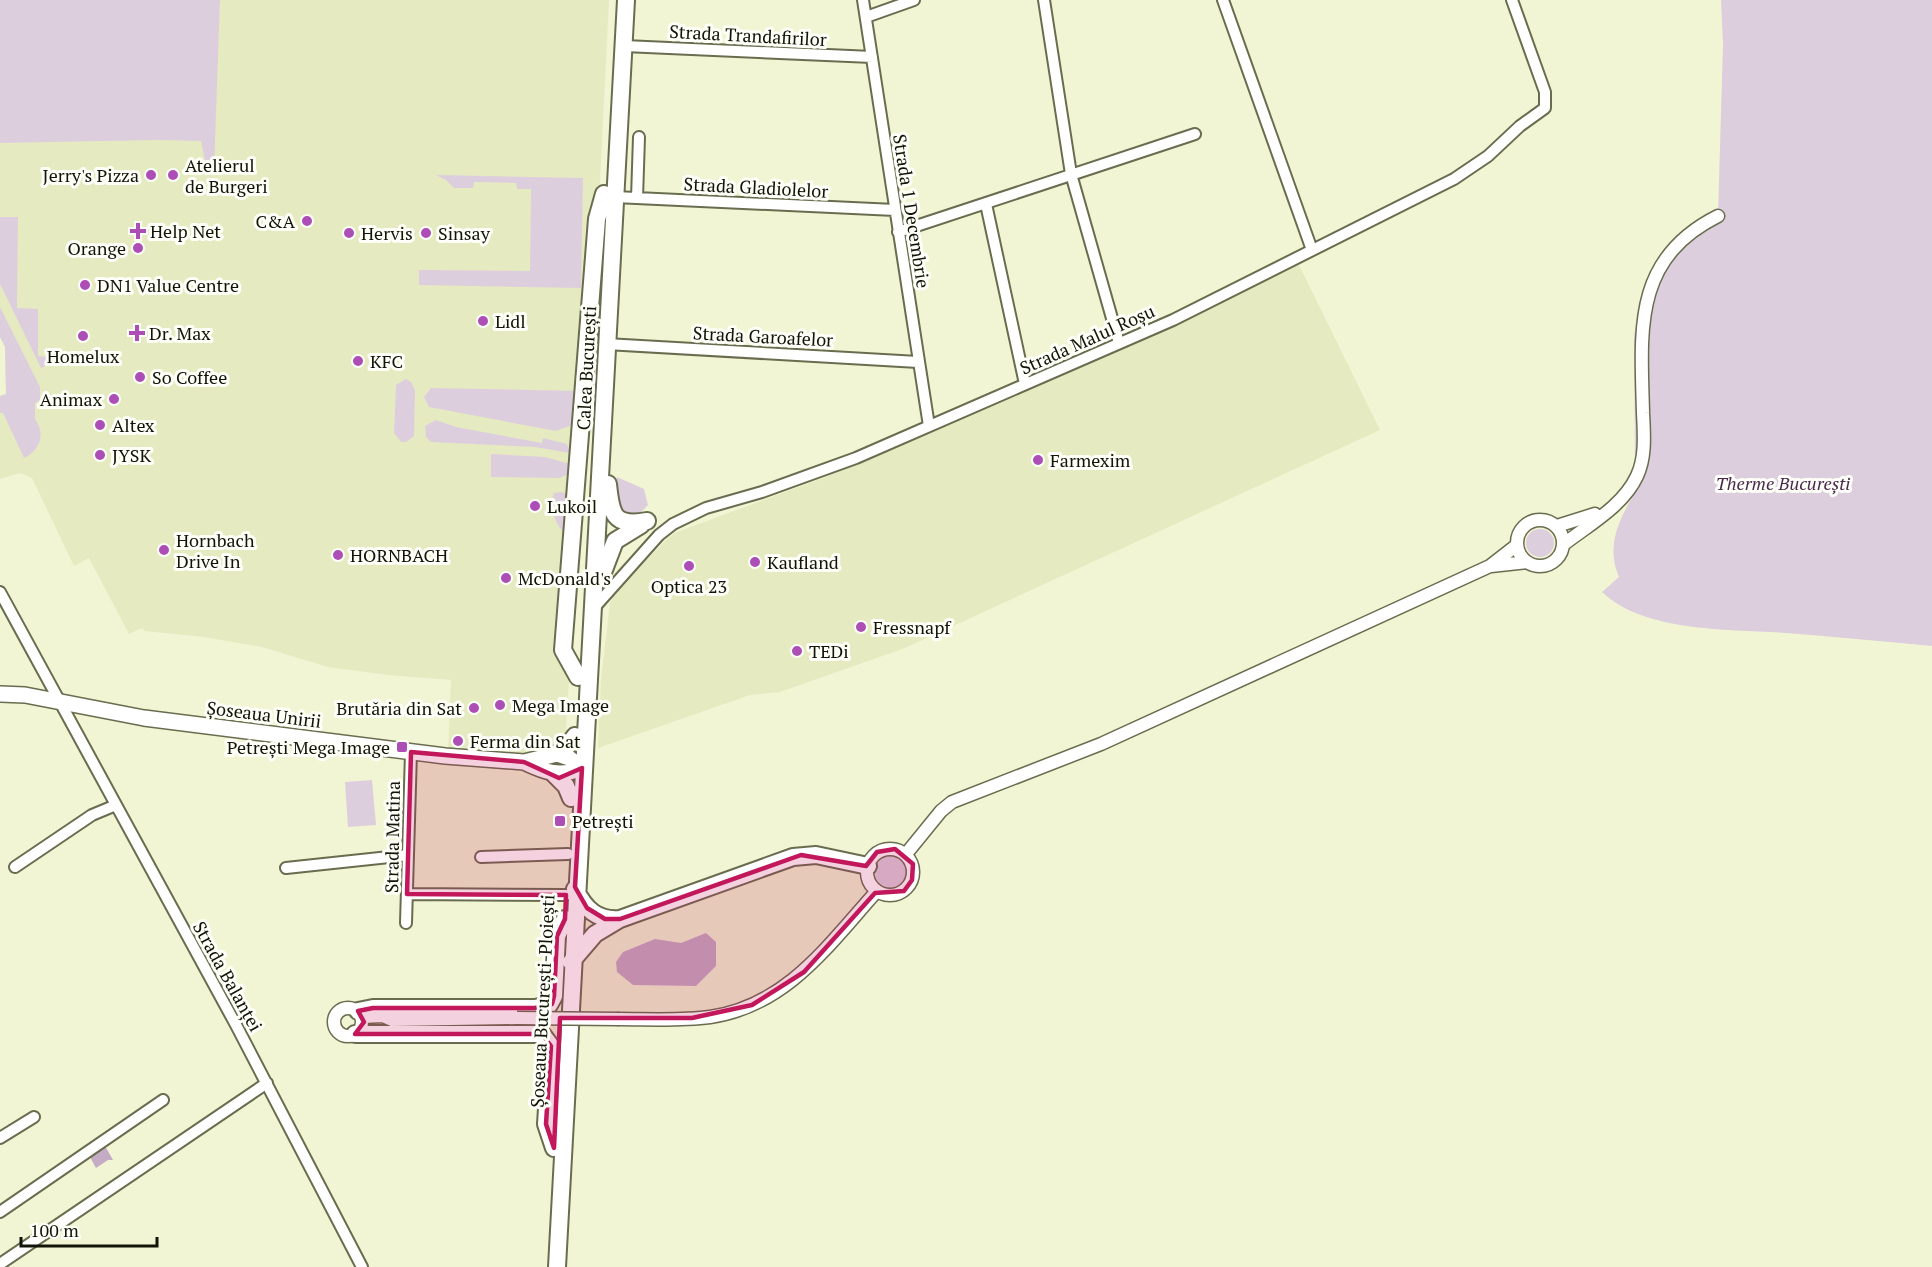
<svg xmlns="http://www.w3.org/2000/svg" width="1932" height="1267" viewBox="0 0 1932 1267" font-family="'PT Serif',serif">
	<rect width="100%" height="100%" fill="#f1f5d3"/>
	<path fill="#e6eac1" d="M220 0H609L592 341 565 741 558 746 529 755 448 751 451 680 388 675 328 667 262 647 204 637 145 631 142 628 129 634 89 558 74 566 32 478 20 473 0 479V396L6 394 5 347 0 337V125L215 101Z
		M1299 265 1380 430 905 648 780 692 750 695 598 748 601 680 610 603 615 592 668 538 677 532 826 477 1178 324Z"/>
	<path fill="#ddcede" d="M0 0H220L214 171H207L201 141 157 140 0 143Z
		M1721 0H1932V646C1883 641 1835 637 1786 633 1731 629 1645 633 1602 592L1619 577C1606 548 1618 521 1633 496L1624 485 1635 463 1634 336 1642 293 1660 259 1718 215 1723 45Z
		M436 175 583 178 581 288 419 285V270L530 271 531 189H517L516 183 474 182 473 188H454L446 180Z
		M0 217H18L17 308 38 309V356L50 357V364L41 368 0 284Z
		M0 307 40 387V400L35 403V419C46 434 40 450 24 458L3 413H0V396L6 394 5 347 0 337Z
		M406 379 411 382 415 390 414 436 406 442H401L394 433 396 385Z
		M431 388 579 391 575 424 556 431 429 407 424 397Z
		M436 420 456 427 542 443 543 438 567 444 570 453 535 447 431 442 426 437 425 426Z
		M491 454 545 457 570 464V473L560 478 491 477Z
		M617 477 644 489 648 505 638 515 623 514 616 502Z
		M561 492 568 494 565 504 564 532C554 524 549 504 554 493Z
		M1526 543a14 14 0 1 1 28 0a14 14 0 1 1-28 0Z
		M372 780 376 825 348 827 345 782Z
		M875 872a16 16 0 1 1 32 0a16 16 0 1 1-32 0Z"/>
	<path fill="#c3acc4" d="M706 933 716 942V966L696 986 633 985 617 972 616 962 623 952 655 939 681 943Z
		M105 1146 113 1160H108L96 1168 90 1157Z"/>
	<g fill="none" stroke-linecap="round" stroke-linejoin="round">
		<defs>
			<path id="minor" d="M863 0 929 426
				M1044 0 1071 174 1119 343
				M1223 0 1312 250
				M866 17 914 0
				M624 46 872 57
				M615 197 895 210
				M637 198 639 137
				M986 204 1025 384
				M898 232 1195 134
				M606 344 918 362
				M0 592 236 1025 362 1267
				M593 609 659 535 673 524 706 508 762 492 856 458 1173 320 1454 179 1488 156 1520 126 1545 108V92L1512 0
				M481 857 568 854
				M15 867 92 815 116 805
				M286 868 408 855
				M407 894 566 895
				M406 923 411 752
				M0 1138 34 1117
				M0 1212 163 1100
				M0 1264 267 1083"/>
			<path id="tertiary" d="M1517 543a23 23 0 1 1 46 0a23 23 0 1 1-46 0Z
				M1557 526 1595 514
				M1564 544C1590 524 1623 506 1637 476 1646 457 1644 434 1643 413 1641 331 1632 259 1718 216
				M1491 566 1527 562
				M867 872a23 23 0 1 1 46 0a23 23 0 1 1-46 0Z
				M906 854 941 811 952 802 1101 744 1490 566 1517 545
				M334 1022a14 14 0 1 1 28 0a14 14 0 1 1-28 0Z
				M362 1017 383 1016 392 1020 517 1018
				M619 1019C649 1019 680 1021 710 1017 787 1006 829 944 877 891"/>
			<path id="secondary" d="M0 694 25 695 144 718 445 756 524 762 557 754 569 758 582 768C560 778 545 772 524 762"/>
			<path id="trunk" d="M608 484C611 514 613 527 647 521
				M602 575 615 541 641 525
				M578 677 563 650 597 219 604 194
				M557 754 566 748 575 736
				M554 774 566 786 571 798
				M575 889C585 909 597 921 620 919
				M571 962 595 934 620 919 793 857 816 855 868 866
				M358 1011 373 1008H535L549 1005 554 996 557 936 565 919
				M355 1034H542L551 1046 546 1124 554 1148
				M557 1267C577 844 602 422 626 0"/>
		</defs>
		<use href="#minor" stroke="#6a6c4f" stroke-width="14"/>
		<use href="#tertiary" stroke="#6a6c4f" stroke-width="15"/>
		<use href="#secondary" stroke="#6a6c4f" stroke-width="18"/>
		<use href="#trunk" stroke="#6a6c4f" stroke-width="20"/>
		<use href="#minor" stroke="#fff" stroke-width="10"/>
		<use href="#tertiary" stroke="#fff" stroke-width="12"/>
		<use href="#secondary" stroke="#fff" stroke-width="15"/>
		<use href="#trunk" stroke="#fff" stroke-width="16"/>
		<defs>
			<path id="tertiary-bridge" d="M517 1018 619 1019"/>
		</defs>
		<use href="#tertiary-bridge" stroke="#6a6c4f" stroke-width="15" stroke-linecap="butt"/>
		<use href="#tertiary-bridge" stroke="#fff" stroke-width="12"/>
	</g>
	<path fill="#c2185b" fill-opacity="0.2" stroke="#c2185b" stroke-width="4.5" stroke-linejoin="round" d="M411 752 524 762 559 778 582 768 575 887 587 908 605 919H620L801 855 866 866 877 852 895 849 913 864 912 880 904 891 875 893 804 972 752 1005 692 1018H560L554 1148 546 1124 551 1046 542 1034H355L364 1022 358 1011 373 1008H535L552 1004 554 996 557 936 565 919 566 895 407 894Z"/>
	<g fill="#ad4db6" stroke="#fefff8" stroke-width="2">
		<circle cx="151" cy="175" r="6"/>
		<circle cx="173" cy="175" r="6"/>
		<circle cx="307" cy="221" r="6"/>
		<path d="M135 222h6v6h6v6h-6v6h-6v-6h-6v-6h6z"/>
		<circle cx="349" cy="233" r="6"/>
		<circle cx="426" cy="233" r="6"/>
		<circle cx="138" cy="248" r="6"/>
		<circle cx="85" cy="285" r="6"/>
		<circle cx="483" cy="321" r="6"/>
		<path d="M134 324h6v6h6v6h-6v6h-6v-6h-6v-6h6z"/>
		<circle cx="83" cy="336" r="6"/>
		<circle cx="358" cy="361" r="6"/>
		<circle cx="140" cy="377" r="6"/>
		<circle cx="114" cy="399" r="6"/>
		<circle cx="100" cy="425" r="6"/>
		<circle cx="100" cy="455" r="6"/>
		<circle cx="1038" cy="460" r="6"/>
		<circle cx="535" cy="506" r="6"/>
		<circle cx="164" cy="550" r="6"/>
		<circle cx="338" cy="555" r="6"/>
		<circle cx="755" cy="562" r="6"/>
		<circle cx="689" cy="566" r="6"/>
		<circle cx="506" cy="578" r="6"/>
		<circle cx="861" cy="627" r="6"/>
		<circle cx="797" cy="651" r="6"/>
		<circle cx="500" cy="705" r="6"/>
		<circle cx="474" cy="708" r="6"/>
		<circle cx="458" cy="741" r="6"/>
		<rect x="396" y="741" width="12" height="12" rx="3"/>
		<rect x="554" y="815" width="12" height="12" rx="3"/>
	</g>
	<g text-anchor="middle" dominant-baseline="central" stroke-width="6" stroke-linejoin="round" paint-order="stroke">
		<g font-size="18" fill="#131408" stroke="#fefff8">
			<text transform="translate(748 35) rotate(3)">Strada Trandafirilor</text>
			<text transform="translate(756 187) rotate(3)">Strada Gladiolelor</text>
			<text transform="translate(912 211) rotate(81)">Strada 1 Decembrie</text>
			<text transform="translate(763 336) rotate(3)">Strada Garoafelor</text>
			<text transform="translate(1087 339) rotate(-24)">Strada Malul Roșu</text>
			<text transform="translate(586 368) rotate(-87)">Calea București</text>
			<text transform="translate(264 714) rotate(7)">Șoseaua Unirii</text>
			<text transform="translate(392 837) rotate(-89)">Strada Matina</text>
			<text transform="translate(228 976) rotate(61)">Strada Balanței</text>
			<text transform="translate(542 1001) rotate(-87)">Șoseaua București-Ploiești</text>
		</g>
		<g font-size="18" fill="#131408" stroke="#fefff8" text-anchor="start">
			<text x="185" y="165">Atelierul<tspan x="185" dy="21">de Burgeri</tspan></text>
			<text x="139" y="175" text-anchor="end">Jerry's Pizza</text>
			<text x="295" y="221" text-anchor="end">C&amp;A</text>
			<text x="150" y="231">Help Net</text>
			<text x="361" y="233">Hervis</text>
			<text x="438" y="233">Sinsay</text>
			<text x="126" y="248" text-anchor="end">Orange</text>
			<text x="97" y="285">DN1 Value Centre</text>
			<text x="495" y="321">Lidl</text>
			<text x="149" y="333">Dr. Max</text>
			<text x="83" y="356" text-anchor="middle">Homelux</text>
			<text x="370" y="361">KFC</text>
			<text x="152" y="377">So Coffee</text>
			<text x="102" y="399" text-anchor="end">Animax</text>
			<text x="112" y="425">Altex</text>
			<text x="112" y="455">JYSK</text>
			<text x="1050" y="460">Farmexim</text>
			<text x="547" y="506">Lukoil</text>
			<text x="176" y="540">Hornbach<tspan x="176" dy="21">Drive In</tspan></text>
			<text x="350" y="555">HORNBACH</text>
			<text x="767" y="562">Kaufland</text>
			<text x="518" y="578">McDonald's</text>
			<text x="689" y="586" text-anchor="middle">Optica 23</text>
			<text x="873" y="627">Fressnapf</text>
			<text x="809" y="651">TEDi</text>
			<text x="512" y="705">Mega Image</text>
			<text x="462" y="708" text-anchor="end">Brutăria din Sat</text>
			<text x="470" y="741">Ferma din Sat</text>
			<text x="390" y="747" text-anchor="end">Petrești Mega Image</text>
			<text x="572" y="821">Petrești</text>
		</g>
		<g font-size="18" font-style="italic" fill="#49294c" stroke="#fefff8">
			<text x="1783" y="483">Therme București</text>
		</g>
	</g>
	<path d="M21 1237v9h136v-9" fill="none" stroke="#131408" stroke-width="3"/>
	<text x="30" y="1237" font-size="18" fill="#131408" stroke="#fefff8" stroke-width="4.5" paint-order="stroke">100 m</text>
</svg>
